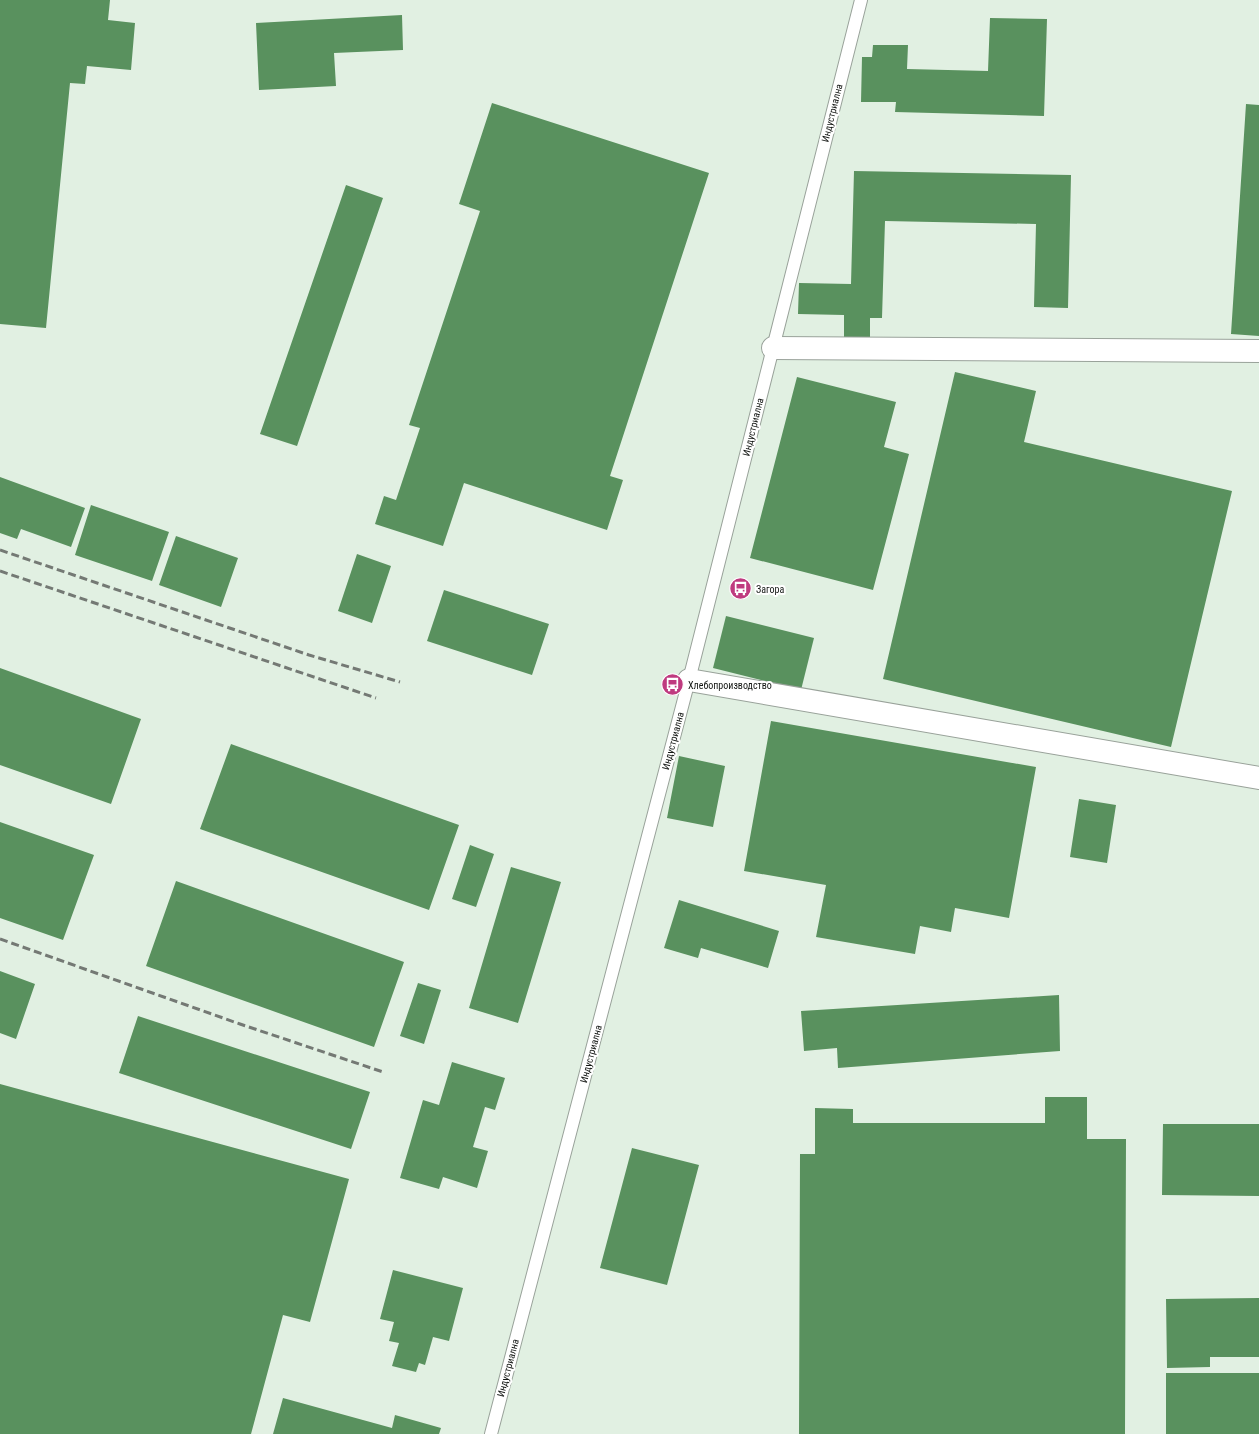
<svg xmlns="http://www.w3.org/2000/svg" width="1259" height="1434" viewBox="0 0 1259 1434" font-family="'Roboto Condensed',sans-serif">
	<rect width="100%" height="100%" fill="#eff8f0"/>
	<path fill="#e1f0e2" d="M0 0H1259V1434H0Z"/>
	<path fill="#59915e" d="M0 0H110L108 20 135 23 131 70 87 66 85 84 70 83 46 328 0 324Z
		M402 15 403 50 334 53 336 86 259 90 256 23Z
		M990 18 1047 19 1044 116 895 112 896 102H861L862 57H872L873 45H908L907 69 988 71Z
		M492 103 709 173 610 476 623 480 607 530 464 483 443 546 375 524 384 496 396 500 420 428 409 425 480 211 459 204Z
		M1246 104 1259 105V336L1231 334Z
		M854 171 1071 175 1068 308 1034 307 1036 224 885 221 882 318H870V342H844V315L798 314 799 283 851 284Z
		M346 185 383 198 297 446 260 434Z
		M955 372 1036 391 1024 442 1232 491 1171 747 883 679Z
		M797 377 896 402 884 447 909 454 873 590 750 558Z
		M0 477 85 508 71 547 21 529 17 539 0 533Z
		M91 505 169 532 152 581 75 555Z
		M176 536 238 558 221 607 159 585Z
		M357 554 391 566 372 623 338 611Z
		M444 590 549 624 532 675 427 641Z
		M726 616 814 638 801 690 713 668Z
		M0 668 141 719 111 804 0 765Z
		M771 721 1036 767 1009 918 955 908 951 932 920 926 915 954 816 937 826 885 744 871Z
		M231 744 459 825 429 910 200 829Z
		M679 756 725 766 713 827 667 818Z
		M1079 799 1116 805 1107 863 1070 857Z
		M0 822 94 855 63 940 0 918Z
		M470 845 494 854 476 907 452 899Z
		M511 867 561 882 518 1023 469 1008Z
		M176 881 404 962 374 1047 146 966Z
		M679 900 779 931 768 968 701 948 698 958 664 948Z
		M0 971 35 984 16 1039 0 1033Z
		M418 983 441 990 424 1044 400 1036Z
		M1059 995 1060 1051 838 1068 837 1048 804 1051 801 1011Z
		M138 1016 370 1092 351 1149 119 1073Z
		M452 1062 505 1078 495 1110 485 1107 473 1147 488 1151 477 1188 443 1177 439 1189 400 1178 423 1100 439 1105Z
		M0 1084 349 1179 310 1322 283 1315 251 1434H0Z
		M1045 1097H1087V1139H1126L1125 1434H799L800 1154H815V1108L853 1109V1123H1045Z
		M1163 1124H1259V1196L1162 1195Z
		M632 1148 699 1165 667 1285 600 1268Z
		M393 1270 463 1288 449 1341 433 1337 425 1365 419 1363 416 1372 392 1366 399 1343 389 1341 394 1322 380 1319Z
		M1259 1298V1357H1210V1367L1167 1368 1166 1299Z
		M1166 1373H1259V1434H1166Z
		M283 1398 392 1428 395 1415 441 1428 439 1434H273Z"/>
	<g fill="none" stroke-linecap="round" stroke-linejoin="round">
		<defs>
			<path id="service" d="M491 1434 689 680 861 0"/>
			<path id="minor" d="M773 348 1259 351
				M689 680 1259 778"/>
		</defs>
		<use href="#service" stroke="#99a29a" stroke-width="14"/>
		<use href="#minor" stroke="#99a29a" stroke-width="24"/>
		<use href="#service" stroke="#fff" stroke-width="12"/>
		<use href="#minor" stroke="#fff" stroke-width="22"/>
		<path stroke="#747974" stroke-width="3" stroke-dasharray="8 4" stroke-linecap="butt" d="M0 550 309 655 400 682
			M0 571 376 698
			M0 939 240 1024 383 1072"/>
	</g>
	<defs>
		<symbol id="bus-disc" viewBox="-11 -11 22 22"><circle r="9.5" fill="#bf3a7f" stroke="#fff"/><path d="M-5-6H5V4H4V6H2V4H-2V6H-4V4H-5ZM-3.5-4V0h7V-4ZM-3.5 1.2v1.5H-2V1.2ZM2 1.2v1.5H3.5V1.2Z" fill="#fff"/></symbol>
	</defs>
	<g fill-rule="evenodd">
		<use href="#bus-disc" x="728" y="576" width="25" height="25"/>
		<use href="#bus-disc" x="660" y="672" width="25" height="25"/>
	</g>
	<g text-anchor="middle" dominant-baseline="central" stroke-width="4" stroke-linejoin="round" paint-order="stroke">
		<g font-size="10" fill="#121512" stroke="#fff">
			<text transform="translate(832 113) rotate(-76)">Индустриална</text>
			<text transform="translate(753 427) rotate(-76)">Индустриална</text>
			<text transform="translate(673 741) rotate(-75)">Индустриална</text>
			<text transform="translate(591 1054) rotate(-75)">Индустриална</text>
			<text transform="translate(508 1368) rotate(-75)">Индустриална</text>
		</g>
		<g font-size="10" fill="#121512" stroke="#fff" text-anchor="start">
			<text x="756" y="589">Загора</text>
			<text x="688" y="685">Хлебопроизводство</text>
		</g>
	</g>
</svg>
